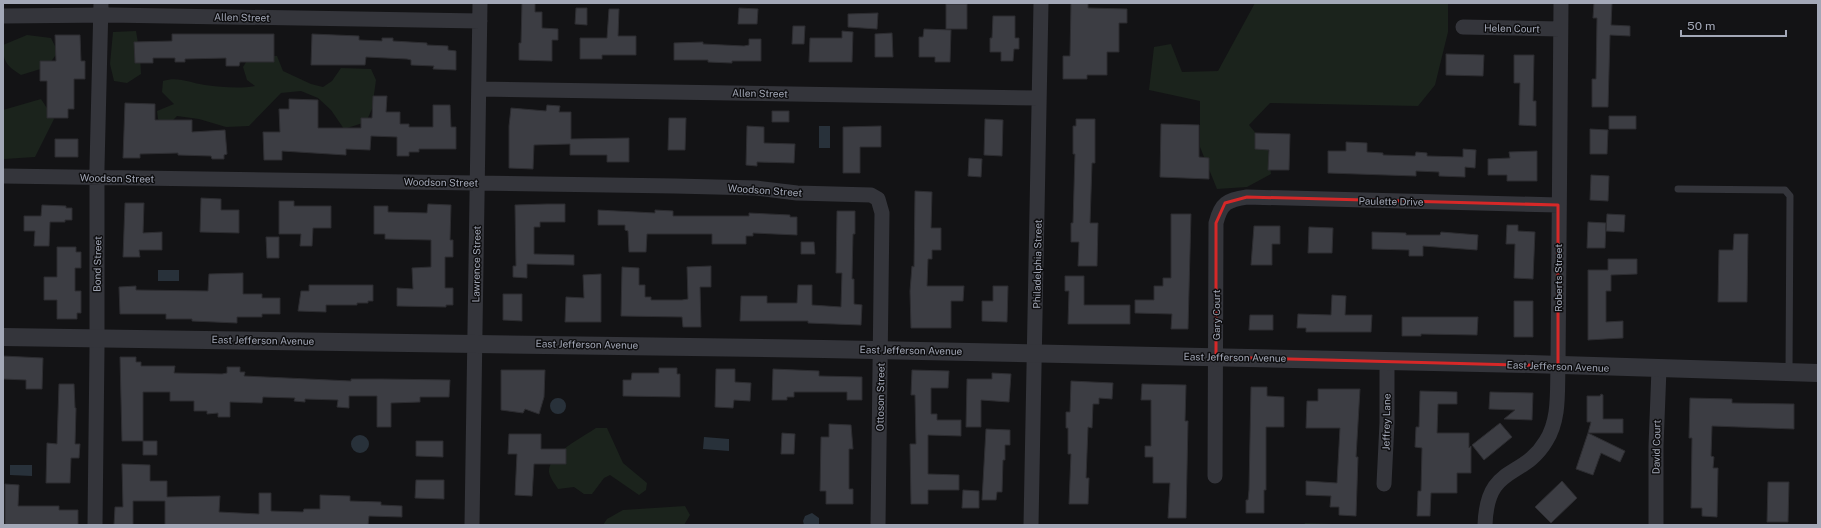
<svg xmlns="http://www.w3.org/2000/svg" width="1821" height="528" viewBox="0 0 1821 528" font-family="'Public Sans',sans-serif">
	<rect width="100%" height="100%" fill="#131315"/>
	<path fill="#1b231c" d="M1255 3H1448V32L1435 85 1418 106 1270 103 1249 125 1268 148 1271 174 1247 187 1217 189 1200 147V101L1149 90 1154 47 1171 44 1182 72 1218 71Z
		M136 31 140 55 141 74 127 83 114 81 110 64 113 32Z
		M27 35 51 38 58 52 47 67 21 75C7 66 3 62 3 45Z
		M250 56H277L283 71 311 84 323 87 332 81 341 68 371 69 376 80 372 109 366 122 344 129 331 110 318 98 301 91 281 93 249 126 226 127 199 119 177 116 166 127 158 119 157 111 174 104 162 92 163 81C178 76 190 83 205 85 221 87 239 89 255 86L247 80 243 67Z
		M41 99 54 119 35 157 4 159 3 110Z
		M596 428H607L623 463 647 483 646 490 639 495 610 475 604 478 592 494H584L574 487 558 489C555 484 550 478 549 472 548 454 583 437 596 428Z
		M685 506 690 515 684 525H603L607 519 623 510Z
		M1305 523 1361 525H1304Z"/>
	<path fill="#28313a" d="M819 126H830V148H819Z
		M158 270H179V281H158Z
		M550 406a8 8 0 1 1 16 0a8 8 0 1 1-16 0Z
		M351 444a9 9 0 1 1 18 0a9 9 0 1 1-18 0Z
		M704 437 729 439V451L703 449Z
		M10 465H32V476L10 475Z
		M812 513 819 518V525H804L803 521 805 516Z"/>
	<path fill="#3c3d43" stroke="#2d2d31" d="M522 3H535V12H542V28L558 29V40H552V61L519 60V43H521Z
		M1071 3H1088V8L1127 9V23H1119V52H1107V75H1087V79H1063V56H1070Z
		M1594 3H1612L1611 25 1630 26V36L1610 35 1608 107H1592V79H1596L1597 18H1593Z
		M946 4H967V29H946Z
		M576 8H587V25L575 24Z
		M739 8 758 9 757 24H738Z
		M609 9H619L618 36H636V55H602V59H580V38H607Z
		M878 13 877 29 848 27V14Z
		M993 16H1015V38H1019V49H1014L1013 61H1001V52H990V38H992Z
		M793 26H805L804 44H792Z
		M924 29 951 30 950 62H935V57H919V37H923Z
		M842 31 853 32 852 62H809L810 38H842Z
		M892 33 893 57H875V34Z
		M172 34H274V62H240L239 66H226V58L185 59V62H175V58H153V63H135L134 42 172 41Z
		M312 34 359 36V40L382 41V38H393V41L427 43V45L448 46V50L456 51V70L433 69 434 66 411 65V60L407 59 366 57 365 65H311Z
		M55 35H80L81 61H85V79H74V109H68V118H47V81H40V61H56Z
		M749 39H761V61H732V63L708 62V60H674V43L703 42V44L744 46 749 45Z
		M1446 54 1484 55 1483 76 1446 75Z
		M1514 55H1534L1533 101H1536V126L1519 125 1520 83H1514Z
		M373 96H387L386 112H400V124H409V127H433V105H450L451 127H456V149H419V152H409V156H397V137L371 136 370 150 346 149V155L282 151V160H264L263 132H280L279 109H289V99L318 100V128H361V118H372Z
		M125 103 155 104V120H192V132L225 130 227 154 224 155V159H212L211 156 178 155V153L140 154V158H123Z
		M547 105 560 106 559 112H571V139L629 138V162H607V155H570V144L534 145 533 169 509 168V126L511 108 546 111Z
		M772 111H789V122H772Z
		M1609 116H1636V129H1609Z
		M669 118H686L685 150H668Z
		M985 119 1003 120 1002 156 984 155Z
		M1076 119H1095V163H1092L1090 223H1098L1097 266H1078L1079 242H1071V223H1073L1075 154H1073V126H1076Z
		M1161 124 1199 125V157L1209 158V179L1160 177Z
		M747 126 764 127V143L795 144 794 163 757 162V166L746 165Z
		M881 126V147H860V173H843V127Z
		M1590 129 1608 130 1607 154H1590Z
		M1255 133 1290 134 1289 170H1268L1269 150 1255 149Z
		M55 139H78V157H55Z
		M1346 142 1367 143V152L1383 153V155L1415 156 1416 152 1427 153V156L1463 157V149L1476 150 1475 168 1465 167V177L1439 176V172L1416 171V176L1328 173V151H1346Z
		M1537 151V181H1507V175H1488V159L1510 158 1509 152Z
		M969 158 982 159 981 177 968 176Z
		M1591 175 1609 176 1608 201 1590 200Z
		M915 191 932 192 931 228H941V250H932V259H928L927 286H964L963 301H951V328H911L910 291 912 266 914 267Z
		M201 198 221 199V210H239V233L200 232Z
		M279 201H294V206H331V228H313L312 246H300L301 234H279Z
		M125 203H144L143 233 162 232V250H139L140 257H123Z
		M428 204 451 205 450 240H453V257H445V288H453V305H446V307L397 306V288L413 289 412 268 431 267V240L385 239V234H374V206H388V212L427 213Z
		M547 204H565V222H540V227H534V254L574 255V265L527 264V278L513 277V266H516L515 205Z
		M42 205 66 206V208H72V220H65V222H50L49 246H34L35 231H24V216H41Z
		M598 210 655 213V210L673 211V216H749V213L790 215V217H797V235L753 233V236H746V244H712V234H647L646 252H629L628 231 625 230V225H598Z
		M837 211H855V234H853L852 279H854V304L862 305 861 325 808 323V321H740L741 296H767V303H797L798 285H812V305L841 307 842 273H836Z
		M1171 214H1191L1188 329H1171L1172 314 1135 313V300H1154V286H1163V278H1171Z
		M1607 214 1625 215 1624 232 1606 231Z
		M1588 222 1606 223 1605 248H1587Z
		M1507 225H1518V231L1535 232 1533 279 1514 278 1515 244H1506Z
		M1254 226H1280V244H1272V265H1251Z
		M1309 227 1333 228 1332 253H1308Z
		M1372 232 1406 233V235H1440L1441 232 1478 235 1477 250 1423 246V256H1409V250L1372 249Z
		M1734 234H1748L1747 302H1718L1719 250H1733Z
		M266 237H279V258H267Z
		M801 242H814L815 254H801Z
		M57 247H76V252H81V268H75V291H81V313H77V319H57V300H44V277H57Z
		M1608 259H1637V274L1611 275V291H1606V322L1623 321V338L1588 340V270H1608Z
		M711 266V287H700L701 327H683L682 317 621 316 622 267 639 268V285H645V297H651V300H682L688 299 687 267Z
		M243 273V294H262V298H280V314H262V317H237V323L192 321V319H166V314H120L119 287 136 286V290L208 291 209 274Z
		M601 274V322H565L566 297 584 298 583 275Z
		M1065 276H1084V305H1130V324H1068L1069 291H1065Z
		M309 285H373V301H368V303H357V305H326V312L298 311 301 291H309Z
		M993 286H1008L1007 322 982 321V301H993Z
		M503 294H522V321L503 320Z
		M1332 295 1346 296 1345 315H1372L1371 332H1306V328H1297L1298 314 1331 315Z
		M1514 301H1533V337H1514Z
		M1250 315H1273V330H1249Z
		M1402 317H1478L1477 335 1421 334V336H1402Z
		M3 356 43 358 42 389H26V380L3 379Z
		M120 357H136V362H141V366H175L174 373 222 374 227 373V367H240V372H245L244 376 351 381V379H382L450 380 449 397H420V402L391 403V427H377V396H349V408L337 407 338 400 305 399V402L294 401 295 398 263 397 262 403 230 402V417H218V413L207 414V411H194V401H170V392H143V441H122Z
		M659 368H677V374H680V397L623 396V380H631L632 373H659Z
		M716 369H735V382L751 383 750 401 734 400 733 408 715 407Z
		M773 369 819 371V376L862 377V400H847V392H794V397H787V400H772Z
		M501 370H545L544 397 539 414 525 409 523 413 501 410Z
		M912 370 949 371 948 388H931V414H937V420H961V436L928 435V474L959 475V490H928V504H911L910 444H916L915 395H911Z
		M992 373 1011 374 1009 402 981 400V427H966L967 379H992Z
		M1071 381 1113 383 1112 399 1099 398V404H1093L1092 428 1088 427 1086 478H1089L1088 504H1069L1071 454H1068V428H1066V412H1070Z
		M59 384H74L75 408H76L75 444H80L79 458H71L70 483H46L47 443 57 444Z
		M1142 384 1186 385 1185 421H1188L1186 518H1168L1170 483H1153V457H1145V446H1151V400H1141Z
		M1251 387H1267V396L1284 397V427H1266V490H1264V513H1246V500H1248L1249 490Z
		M1318 389H1360L1356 457H1358L1356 516 1339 515V507H1330L1331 496 1306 495V481L1337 483 1340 428H1306L1307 401H1318Z
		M1420 391 1457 392V404H1438L1437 433H1469V448L1471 446V473H1457V493H1431L1430 516H1417L1418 491H1421L1422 448 1415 447 1416 427H1419Z
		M1490 392 1533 393 1532 420 1504 419 1515 410 1489 409Z
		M1601 394 1603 395V419H1623V433H1588L1591 422H1587V396H1600Z
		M1690 398 1732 399V403L1794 404V429L1712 426 1711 456 1714 457 1713 468H1718L1717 517 1702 516V508H1691L1692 438H1689Z
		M1500 423 1512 437 1484 460 1472 445Z
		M829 424 851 425 853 449H849V489H853V504H826V491H820L821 437H829Z
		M986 429 1010 430V445H1005V460H1003L1002 492H997L996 500H982Z
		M782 433 795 434 794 454H781Z
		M1588 433 1625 451 1620 462 1601 453 1593 475 1576 469Z
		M509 434H541V449H566V464H534L532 496 515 495 517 454H508Z
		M143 441H157V455H143Z
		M416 441H443V457L416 456Z
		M122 464 150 465V481H167V497L220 496 219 512 259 514V493H271V511L303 512 304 509H320V495L350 496V501L381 502V505L402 506V517L369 516 368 525H165V501H133V525H114L115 507H123Z
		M416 480H444V499L415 498Z
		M1562 481 1577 498 1551 523 1535 507Z
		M1768 482H1789L1788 522H1767Z
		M5 484 19 485 18 506H59V510H78V525H5Z
		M963 490 979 491V508H962Z"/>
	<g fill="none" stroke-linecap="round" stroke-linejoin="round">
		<path stroke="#34353b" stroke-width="7" d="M1678 189 1785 190 1790 196 1789 372"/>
		<path stroke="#34353b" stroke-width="15" d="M3 16 109 15 480 21
			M1463 27 1560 29
			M480 89 1039 98
			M3 176 675 186 756 188 797 193 871 195 878 199 882 213 878 525
			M1215 476 1216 223C1221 203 1227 200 1247 197L1558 205
			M1384 484 1387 423V361
			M95 525 97 349V167L101 3
			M472 525 480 3
			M1031 525 1041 3
			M1485 525C1487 463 1523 480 1546 441 1560 419 1557 391 1558 366L1561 3
			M1656 525V446L1659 369"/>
		<path stroke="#34353b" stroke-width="18" d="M3 337 824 349 1530 364 1818 373"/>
	</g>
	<path fill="none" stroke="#d62828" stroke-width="3" stroke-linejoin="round" d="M1247 197 1558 205V366L1216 357V223L1225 203Z"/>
	<g text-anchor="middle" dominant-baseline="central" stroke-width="3" stroke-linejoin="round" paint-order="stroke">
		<g font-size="10" fill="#a3a8b7" stroke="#0e0e10">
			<text transform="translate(242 17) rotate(1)">Allen Street</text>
			<text transform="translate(1512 28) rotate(1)">Helen Court</text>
			<text transform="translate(760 93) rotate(1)">Allen Street</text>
			<text transform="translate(117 178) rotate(1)">Woodson Street</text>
			<text transform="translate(441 182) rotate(1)">Woodson Street</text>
			<text transform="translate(765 190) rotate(4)">Woodson Street</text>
			<text transform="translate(1391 201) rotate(1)">Paulette Drive</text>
			<text transform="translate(97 264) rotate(-89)">Bond Street</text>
			<text transform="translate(476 264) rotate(-89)">Lawrence Street</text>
			<text transform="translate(1037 264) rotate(-89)">Philadelphia Street</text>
			<text transform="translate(1558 278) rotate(-90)">Roberts Street</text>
			<text transform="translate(1216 315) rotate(-90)">Gary Court</text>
			<text transform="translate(263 340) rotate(1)">East Jefferson Avenue</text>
			<text transform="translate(587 344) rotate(1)">East Jefferson Avenue</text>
			<text transform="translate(911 350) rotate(1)">East Jefferson Avenue</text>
			<text transform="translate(1235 357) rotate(1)">East Jefferson Avenue</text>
			<text transform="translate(1558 366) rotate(2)">East Jefferson Avenue</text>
			<text transform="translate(880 397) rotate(-89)">Ottoson Street</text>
			<text transform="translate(1386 422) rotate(-89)">Jeffrey Lane</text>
			<text transform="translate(1656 447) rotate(-89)">David Court</text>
		</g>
	</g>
	<rect width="1821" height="528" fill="none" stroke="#a3a8b7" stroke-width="8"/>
	<path d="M1681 30v6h105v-6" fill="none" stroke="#a3a8b7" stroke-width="2"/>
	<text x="1687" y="30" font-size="12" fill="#a3a8b7" stroke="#0e0e10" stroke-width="3" paint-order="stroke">50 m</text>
</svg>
